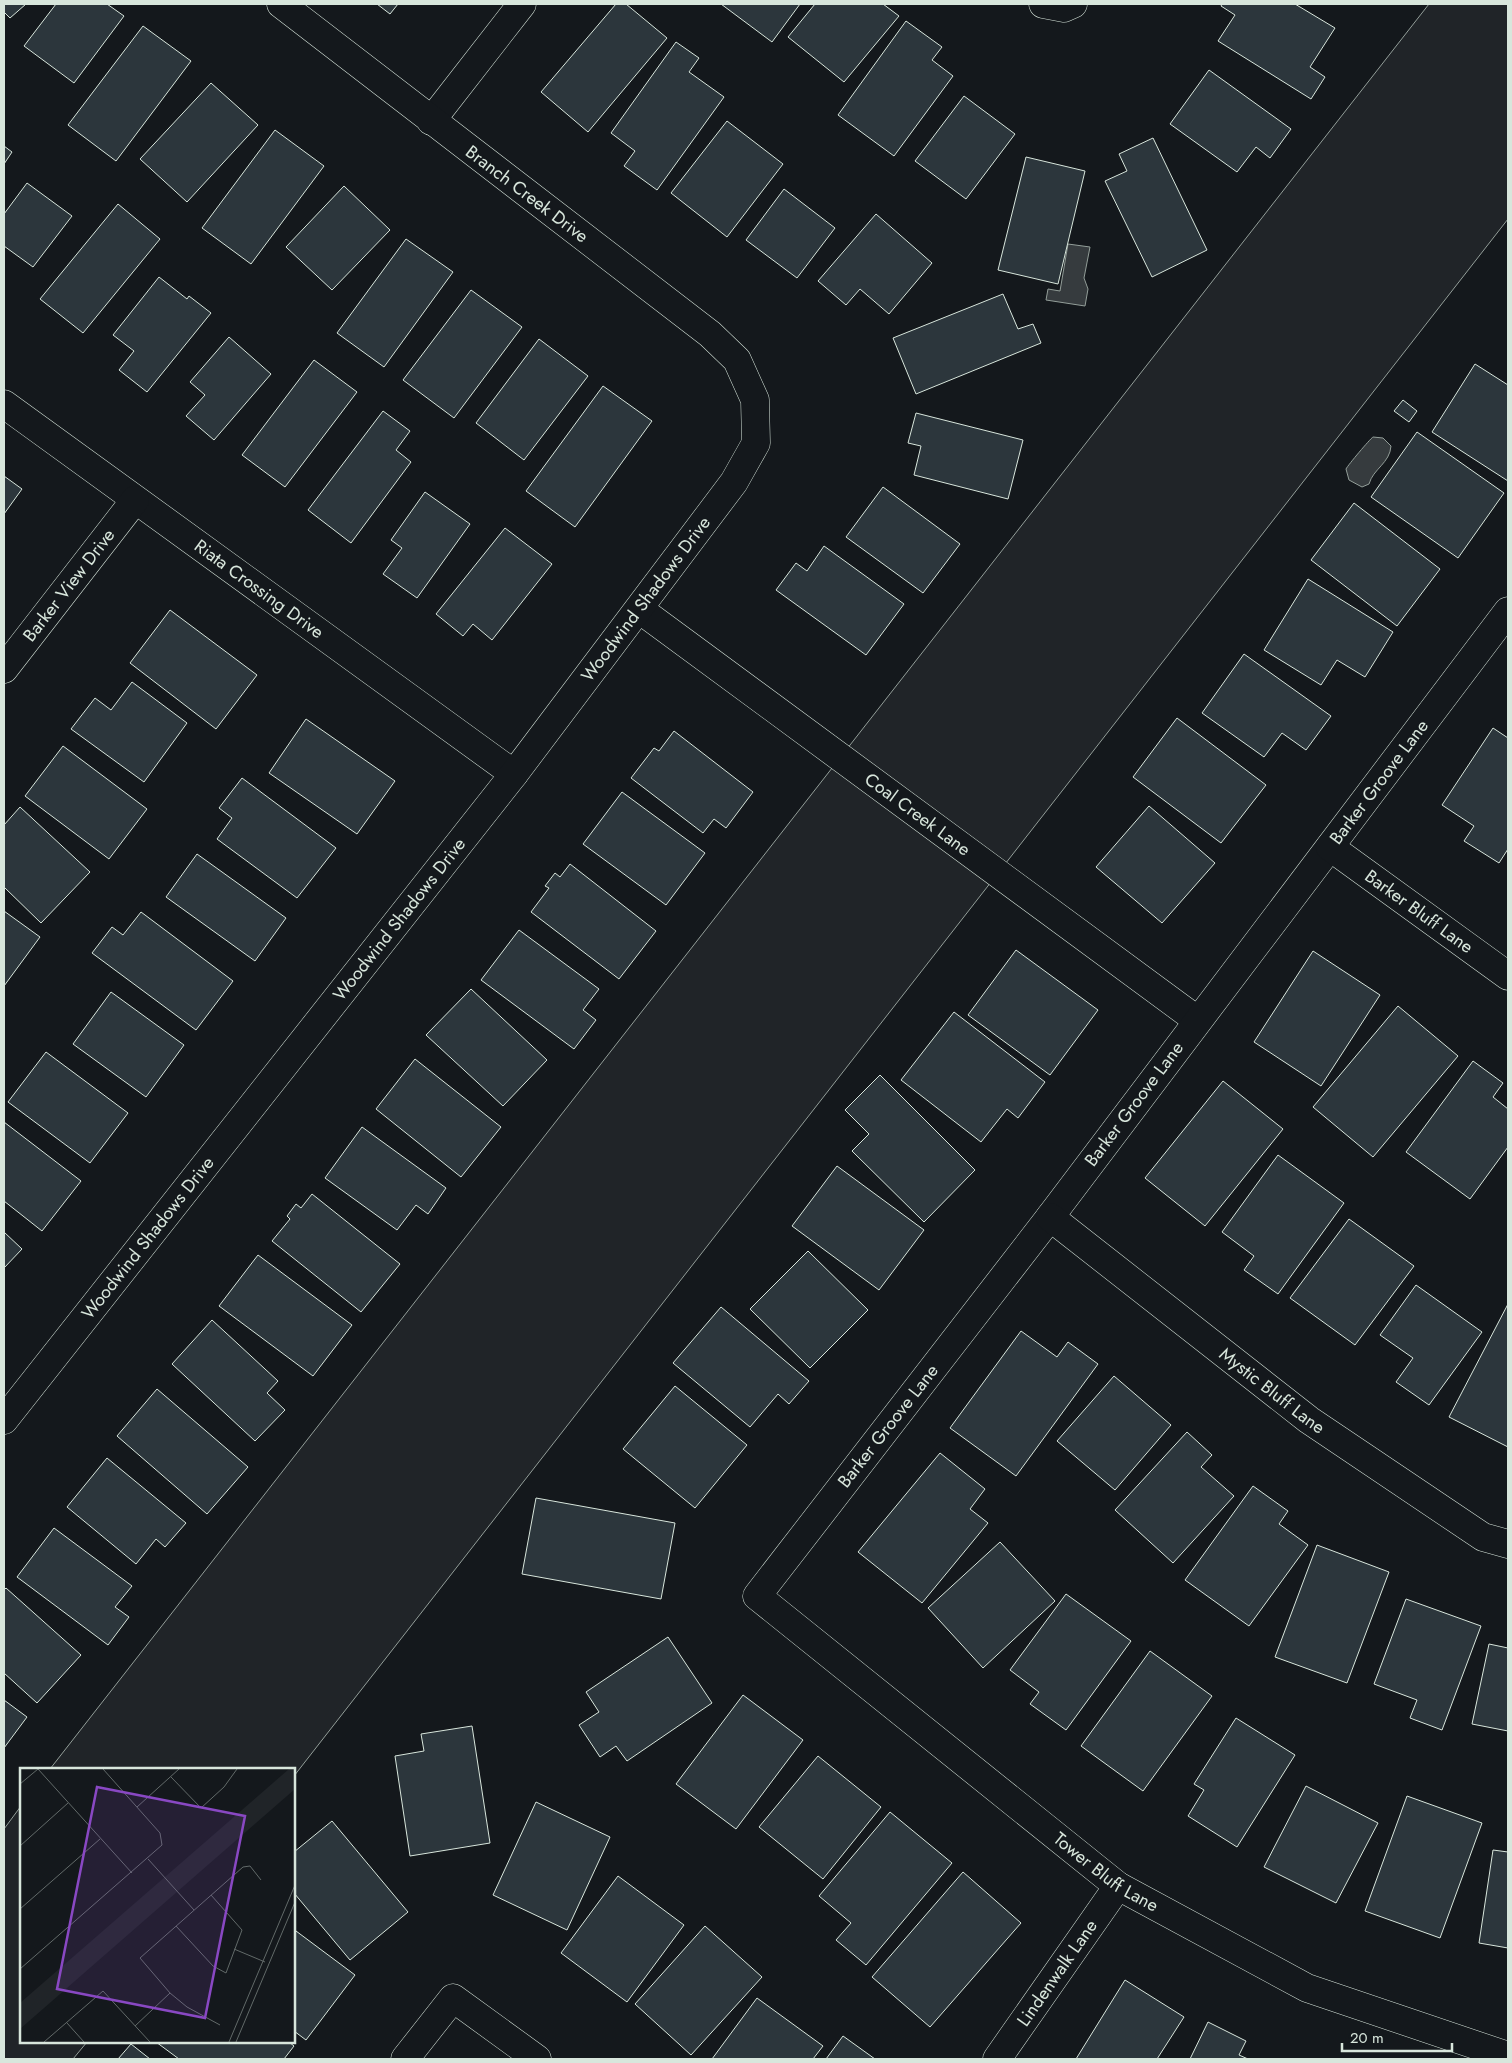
<svg xmlns="http://www.w3.org/2000/svg" width="1512" height="2063" viewBox="0 0 1512 2063" font-family="Jost,sans-serif">
	<rect width="100%" height="100%" fill="#14181c"/>
	<path fill="#202428" stroke="#939e99" d="M1429 4H1508V219L294 1776V1769H50Z
		M21 1806V2042H87L73 2059H4V1829Z"/>
	<path fill="#363b3e" stroke="#939e99" d="M1068 244 1090 247 1084 278 1088 289 1085 306 1046 300 1048 289 1060 291Z
		M1373 437 1383 438 1391 446C1390 463 1373 469 1369 484L1362 487 1349 480 1346 469C1348 465 1370 439 1373 437Z"/>
	<path fill="#2c363c" stroke="#d8e6dc" d="M4 4H26L10 18 4 12Z
		M56 4H107L124 16 74 83 24 46Z
		M377 4H398L390 14Z
		M616 4H626L667 38 588 132 541 92Z
		M721 4H800L772 42Z
		M815 4H883L899 16 844 82 788 37Z
		M1222 4H1295L1335 28 1310 67 1325 77 1311 99 1218 41 1235 15 1221 6Z
		M906 21 942 47 932 60 953 76 894 156 838 115Z
		M143 26 191 61 116 161 68 125Z
		M676 42 699 58 689 72 724 97 657 190 624 166 635 151 611 133Z
		M1209 70 1291 129 1270 158 1256 147 1237 172 1170 124Z
		M211 83 258 125 187 202 140 159Z
		M964 96 1015 134 966 199 915 161Z
		M727 121 783 164 727 237 671 193Z
		M275 130 324 166 251 264 202 228Z
		M1153 138 1207 250 1152 277 1105 181 1127 171 1119 154Z
		M4 146 12 152 4 164Z
		M1026 157 1085 171 1058 284 998 270Z
		M27 183 72 216 33 267 4 246V214Z
		M344 186 390 230 332 290 286 247Z
		M784 189 835 228 797 278 746 240Z
		M118 204 160 239 83 333 40 299Z
		M876 214 932 263 889 314 860 289 846 305 818 281Z
		M406 239 453 272 384 367 337 333Z
		M159 277 187 299 189 296 211 313 147 392 119 370 134 351 113 335Z
		M471 290 522 327 454 418 403 380Z
		M1003 294 1018 329 1033 324 1041 343 916 394 893 338Z
		M229 337 271 374 214 440 186 416 205 395 190 382Z
		M539 339 588 376 524 460 476 423Z
		M314 360 357 392 285 487 242 455Z
		M1475 364 1508 385V481L1432 432Z
		M603 386 652 421 575 527 526 491Z
		M1403 400 1417 411 1409 422 1394 411Z
		M383 411 410 431 396 450 411 462 351 543 308 510Z
		M916 413 1023 440 1008 499 914 475 921 446 908 443Z
		M1417 432 1504 493 1458 558 1371 497Z
		M4 476 22 489 4 514Z
		M883 487 960 544 923 593 846 537Z
		M425 492 470 524 417 598 383 574 402 548 391 540Z
		M1354 503 1440 569 1397 626 1311 560Z
		M505 528 552 564 492 640 473 624 463 636 436 614Z
		M824 546 904 604 866 655 776 590 796 563 807 571Z
		M1308 579 1393 632 1365 677 1337 660 1321 685 1264 650Z
		M170 610 257 675 216 729 130 663Z
		M1244 654 1331 716 1306 750 1282 733 1264 757 1202 713Z
		M132 682 187 723 144 782 71 729 95 698 111 710Z
		M1177 718 1266 785 1221 843 1133 777Z
		M306 719 395 781 357 834 269 773Z
		M1493 728 1508 738V849L1499 863 1464 841 1474 826 1442 805Z
		M674 731 753 792 726 828 714 819 703 833 631 778 654 748 659 751Z
		M63 746 147 809 109 859 25 796Z
		M242 778 336 848 297 898 217 839 232 818 219 808Z
		M622 792 705 853 666 905 583 844Z
		M1149 806 1215 863 1162 923 1096 867Z
		M20 807 90 872 41 923 4 887V825Z
		M197 854 286 918 255 961 166 897Z
		M570 864 656 931 619 979 531 912 549 888 545 886 555 873 560 877Z
		M4 911 40 937 4 986Z
		M141 912 233 981 196 1030 92 953 112 927 123 935Z
		M519 930 599 989 583 1010 596 1020 574 1049 481 980Z
		M1016 950 1098 1010 1050 1075 968 1015Z
		M1313 951 1380 995 1321 1086 1254 1042Z
		M471 989 547 1060 503 1106 426 1035Z
		M111 992 184 1045 146 1097 73 1044Z
		M1398 1006 1458 1056 1373 1157 1313 1107Z
		M954 1012 1045 1082 1018 1118 1007 1109 981 1142 901 1080Z
		M46 1052 128 1113 90 1163 8 1102Z
		M415 1059 501 1127 461 1177 376 1109Z
		M1473 1061 1503 1083 1493 1097 1508 1109V1147L1470 1199 1406 1152Z
		M880 1075 975 1170 924 1222 852 1151 869 1134 845 1110Z
		M1223 1081 1283 1129 1205 1226 1145 1178Z
		M4 1122 81 1181 42 1231 4 1201Z
		M362 1127 446 1188 428 1214 416 1205 397 1230 325 1178Z
		M1278 1155 1344 1203 1278 1294 1244 1270 1254 1256 1222 1232Z
		M837 1166 924 1230 879 1290 792 1226Z
		M312 1194 400 1264 361 1312 272 1241 290 1219 287 1216 296 1204 301 1208Z
		M1349 1219 1414 1266 1355 1345 1290 1298Z
		M4 1232 22 1249 4 1268Z
		M808 1251 868 1310 810 1368 750 1309Z
		M258 1255 352 1325 313 1376 219 1306Z
		M1416 1285 1482 1332 1429 1405 1396 1382 1413 1358 1380 1335Z
		M1508 1304V1447L1449 1417Z
		M721 1307 809 1381 789 1404 778 1394 750 1427 673 1363Z
		M212 1320 278 1381 267 1393 285 1410 255 1441 172 1364Z
		M1021 1331 1057 1357 1068 1342 1098 1364 1016 1476 950 1428Z
		M1114 1376 1171 1425 1115 1490 1057 1441Z
		M675 1386 747 1445 695 1508 623 1449Z
		M157 1389 248 1467 207 1514 117 1436Z
		M1187 1432 1212 1455 1201 1467 1234 1496 1173 1563 1115 1510Z
		M940 1453 985 1489 970 1509 988 1523 922 1603 858 1552Z
		M107 1458 186 1523 165 1547 156 1539 136 1564 67 1507Z
		M1253 1486 1288 1511 1279 1524 1308 1545 1249 1626 1185 1580Z
		M536 1498 675 1523 661 1599 522 1574Z
		M54 1528 132 1586 115 1607 129 1617 108 1645 17 1577Z
		M1000 1542 1055 1601 983 1668 928 1608Z
		M1317 1545 1389 1572 1347 1683 1275 1657Z
		M6 1588 81 1655 37 1703 4 1673V1590Z
		M1066 1594 1131 1641 1066 1730 1030 1704 1039 1692 1010 1670Z
		M1406 1599 1481 1626 1442 1730 1410 1718 1417 1700 1374 1684Z
		M668 1637 712 1703 627 1761 616 1746 600 1757 579 1725 599 1712 586 1692Z
		M1489 1644 1508 1648V1731L1472 1724Z
		M1150 1651 1212 1696 1143 1791 1081 1746Z
		M743 1695 803 1740 736 1829 676 1784Z
		M4 1700 27 1717 4 1748Z
		M1236 1718 1295 1755 1237 1847 1188 1816 1204 1790 1194 1784Z
		M472 1726 490 1843 410 1856 395 1756 424 1751 421 1734Z
		M818 1756 881 1807 823 1879 759 1827Z
		M1306 1786 1378 1823 1336 1903 1264 1867Z
		M1407 1796 1482 1823 1440 1938 1365 1911Z
		M536 1802 610 1837 567 1930 493 1895Z
		M890 1812 952 1863 866 1965 836 1940 851 1923 819 1896Z
		M332 1821 408 1912 350 1960 294 1893V1852Z
		M1493 1850 1508 1852V1948L1479 1943Z
		M963 1872 1021 1923 930 2027 872 1977Z
		M618 1876 684 1925 627 2002 561 1953Z
		M705 1926 762 1977 691 2055 635 2004Z
		M296 1931 355 1975 306 2040 294 2031V1935Z
		M1125 1980 1184 2017 1157 2059H1076Z
		M757 1998 823 2046 813 2059H712Z
		M1208 2022 1246 2041 1239 2055 1248 2059H1190Z
		M843 2036 875 2059H826Z
		M156 2042H289L294 2046 284 2059H179Z
		M131 2044 150 2059H118Z"/>
	<g fill="none" stroke-linecap="round" stroke-linejoin="round">
		<defs>
			<g id="minor">
				<path d="M1043 4 1064 8 1073 4"/>
				<path d="M431 121 522 4"/>
				<path id="s1" d="M4 404 514 774"/>
				<path id="s2" d="M639 609 1197 1020"/>
				<path id="s3" d="M1508 611 1050 1217 757 1596 1118 1886 1307 1988 1508 2056"/>
				<path id="s4" d="M4 669 135 500"/>
				<path id="s5" d="M1330 847 1508 976"/>
				<path id="s6" d="M1050 1217 1309 1420 1483 1537 1508 1544"/>
				<path id="s7" d="M4 1420 514 774 734 482 756 443 755 400 737 360 710 334 281 4"/>
				<path d="M405 2059 453 1998 537 2059"/>
				<path id="s8" d="M997 2059 1118 1886"/>
			</g>
		</defs>
		<use href="#minor" stroke="#d8e6dc" stroke-width="29"/>
		<use href="#minor" stroke="#14181c" stroke-width="28"/>
	</g>
	<g text-anchor="middle" dominant-baseline="central" stroke-width="4" stroke-linejoin="round" paint-order="stroke">
		<g font-size="18" fill="#d8e6dc" stroke="#14181c">
			<text transform="translate(527 194) rotate(37)">Branch Creek Drive</text>
			<text stroke="none"><textPath href="#s4" startOffset="106">Barker View Drive</textPath></text>
			<text stroke="none"><textPath href="#s1" startOffset="315">Riata Crossing Drive</textPath></text>
			<text stroke="none"><textPath href="#s7" startOffset="1042">Woodwind Shadows Drive</textPath></text>
			<text transform="translate(1379 782) rotate(-53)">Barker Groove Lane</text>
			<text stroke="none"><textPath href="#s2" startOffset="346">Coal Creek Lane</textPath></text>
			<text stroke="none"><textPath href="#s5" startOffset="110">Barker Bluff Lane</textPath></text>
			<text stroke="none"><textPath href="#s7" startOffset="638">Woodwind Shadows Drive</textPath></text>
			<text transform="translate(1134 1104) rotate(-53)">Barker Groove Lane</text>
			<text stroke="none"><textPath href="#s7" startOffset="232">Woodwind Shadows Drive</textPath></text>
			<text stroke="none"><textPath href="#s6" startOffset="282">Mystic Bluff Lane</textPath></text>
			<text transform="translate(888 1426) rotate(-52)">Barker Groove Lane</text>
			<text stroke="none"><textPath href="#s3" startOffset="1684">Tower Bluff Lane</textPath></text>
			<text stroke="none"><textPath href="#s8" startOffset="105">Lindenwalk Lane</textPath></text>
		</g>
	</g>
	<g transform="translate(20 1768)">
		<rect width="275" height="275" fill="#14181c"/>
		<path d="M269 1H275V21L0 261V235Z" fill="#202428"/>
		<path fill="none" stroke="#626a69" stroke-width="1" d="M18 1 112 105M151 9 181 40 204 19 217 1M0 16 18 1M117 39 159 1M0 78 48 35M128 91 174 142M0 141 80 71M156 158 193 198 206 205 222 162 191 127M214 181 245 194M0 201 142 77 140 65 83 1M47 255 64 274M200 257 167 239 150 225 120 190 223 99 230 98 241 112M115 258 150 225M24 274 83 223 130 274M209 274 275 117M216 274 275 134"/>
		<path fill="#8948c3" fill-opacity="0.15" stroke="#8948c3" stroke-width="2.5" d="M77 19 225 48 185 250 37 221Z"/>
		<rect width="275" height="275" fill="none" stroke="#d8e6dc" stroke-width="2.5"/>
	</g>
	<rect width="1512" height="2063" fill="none" stroke="#d8e6dc" stroke-width="10"/>
	<path d="M1342 2043v8h110v-8" fill="none" stroke="#d8e6dc" stroke-width="2.5"/>
	<text x="1350" y="2043" font-size="15" fill="#d8e6dc" stroke="#14181c" stroke-width="4" paint-order="stroke">20 m</text>
</svg>
